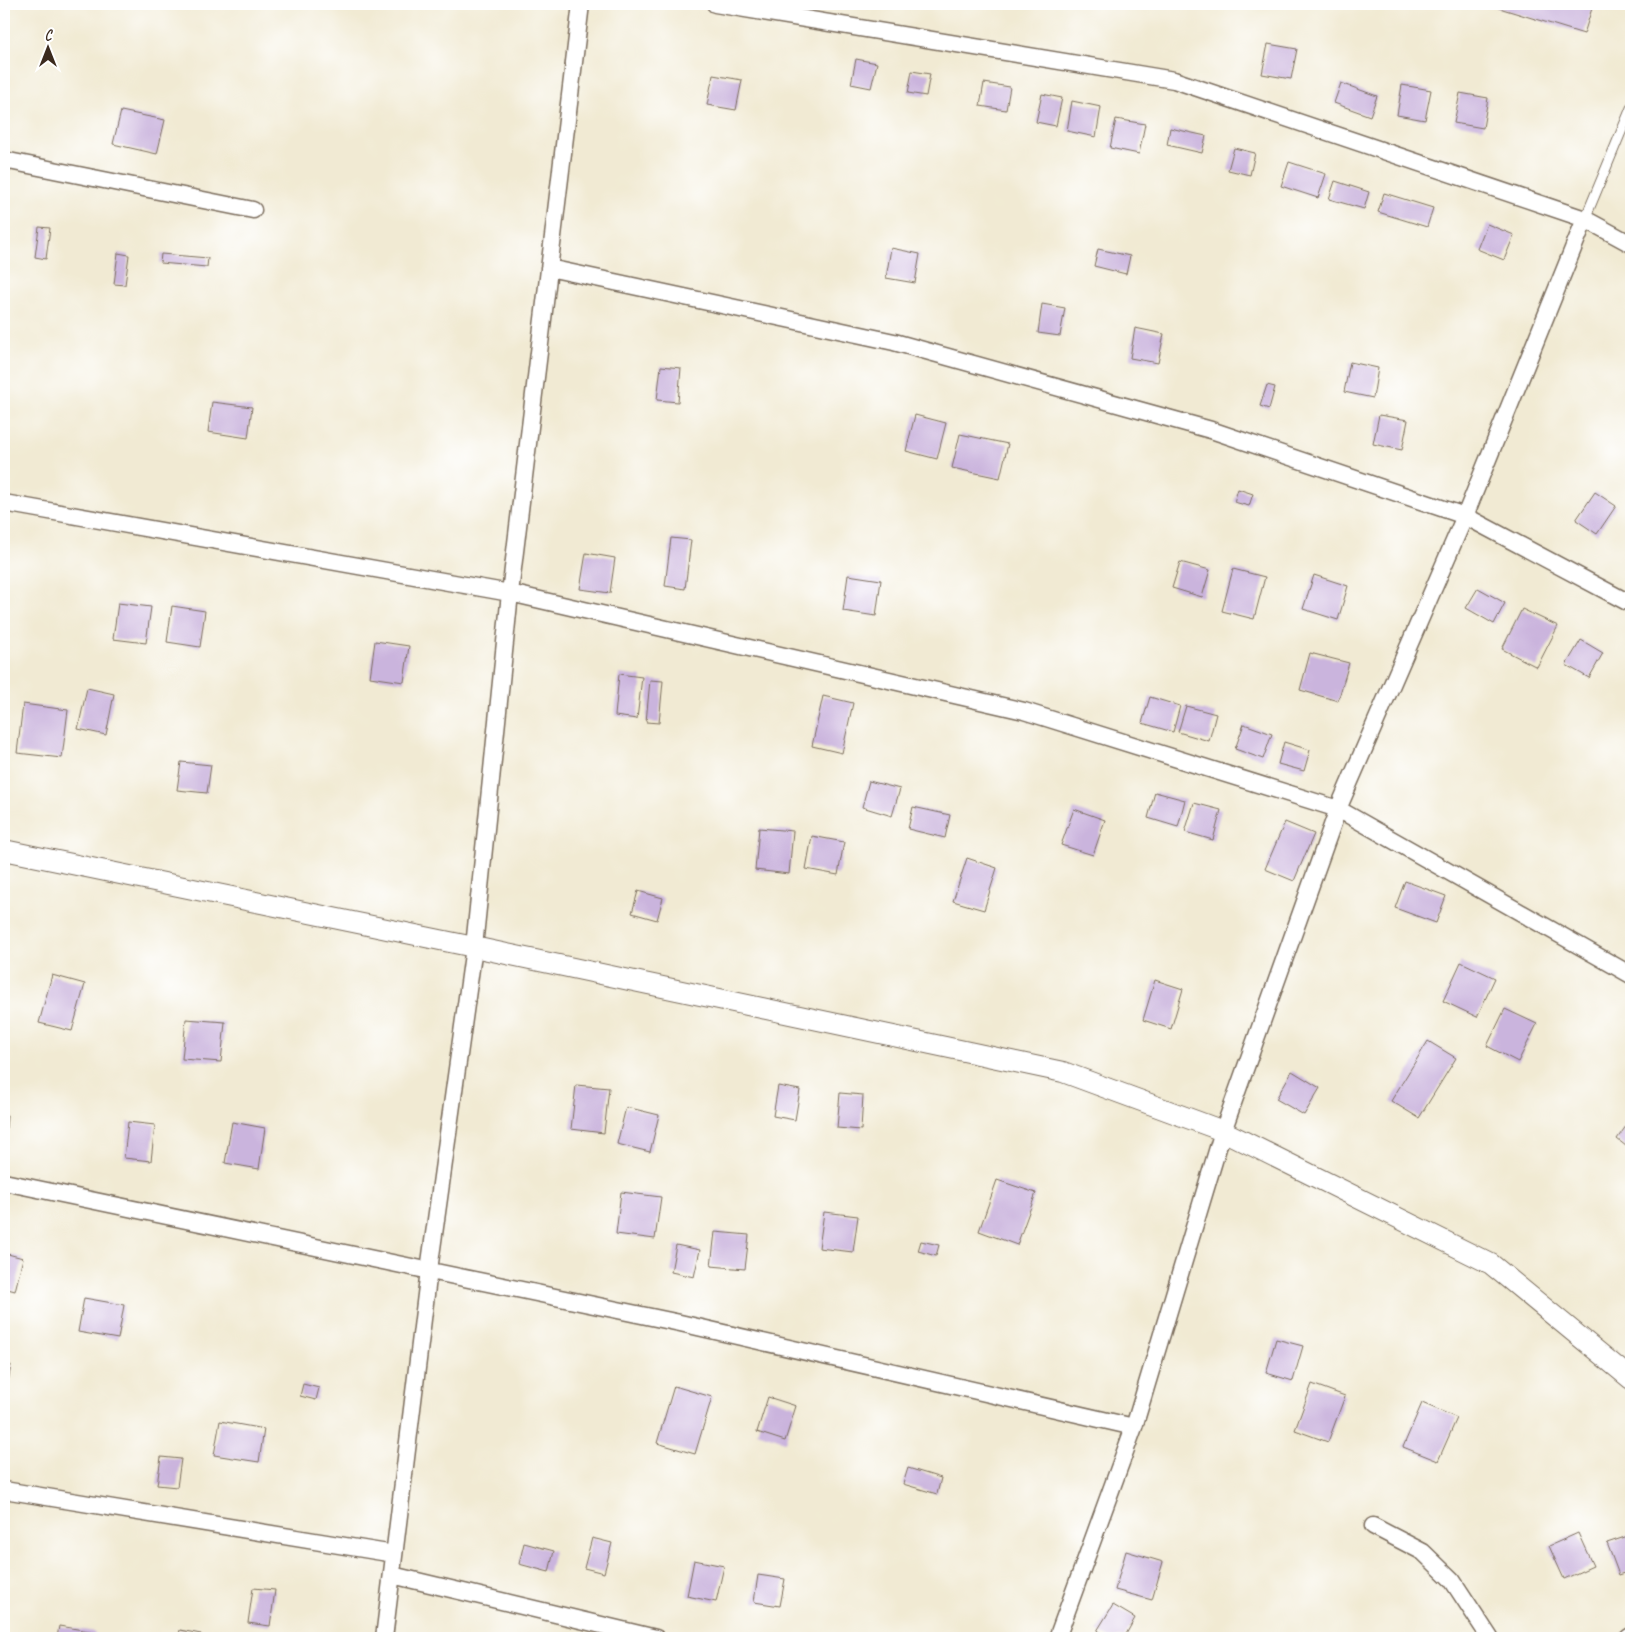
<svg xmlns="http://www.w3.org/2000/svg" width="1635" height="1642" viewBox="0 0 1635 1642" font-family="Caveat,sans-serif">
	<rect width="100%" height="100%" fill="#fff"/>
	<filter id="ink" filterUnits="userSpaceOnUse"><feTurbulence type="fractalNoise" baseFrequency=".02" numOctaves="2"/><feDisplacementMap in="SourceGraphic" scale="10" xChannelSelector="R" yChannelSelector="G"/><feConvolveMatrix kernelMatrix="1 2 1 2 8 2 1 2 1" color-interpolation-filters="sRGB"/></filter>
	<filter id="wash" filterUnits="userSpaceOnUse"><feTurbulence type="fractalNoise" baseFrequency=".0096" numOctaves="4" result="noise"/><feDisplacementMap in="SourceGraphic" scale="20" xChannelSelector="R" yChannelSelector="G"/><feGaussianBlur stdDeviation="1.12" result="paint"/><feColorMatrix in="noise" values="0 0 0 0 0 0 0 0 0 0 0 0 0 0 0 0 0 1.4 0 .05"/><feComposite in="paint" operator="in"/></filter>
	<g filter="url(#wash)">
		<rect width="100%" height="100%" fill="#f1ead3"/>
		<g id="blocks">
			<path fill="#cab4dd" d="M1497 4H1589L1593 5 1584 34 1496 7Z
				M1268 44 1297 49 1291 79 1262 74Z
				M856 59 877 63 871 88 851 84Z
				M912 71 930 74 926 96 908 93Z
				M713 75 742 80 736 110 707 105Z
				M984 83 1010 87 1006 110 980 106Z
				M1341 83 1377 96 1370 116 1334 103Z
				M1402 85 1431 90 1425 120 1397 115Z
				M1460 93 1488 98 1483 128 1454 123Z
				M1042 94 1062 98 1056 126 1036 122Z
				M1072 101 1101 107 1096 137 1067 131Z
				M121 111 165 120 157 154 113 144Z
				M1116 119 1145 124 1139 154 1110 148Z
				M1170 128 1206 136 1202 153 1167 145Z
				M1234 148 1255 153 1250 175 1228 170Z
				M1289 162 1326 174 1318 198 1281 186Z
				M1335 181 1369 192 1364 209 1329 199Z
				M1384 193 1433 208 1427 227 1378 212Z
				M1487 224 1514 235 1504 260 1477 249Z
				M39 227 50 228 46 259 35 257Z
				M891 248 920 254 915 283 886 278Z
				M1098 249 1130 256 1126 274 1094 266Z
				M118 253 129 255 125 285 114 284Z
				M161 254 208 258 207 267 160 263Z
				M1042 304 1065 308 1060 336 1038 333Z
				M1135 328 1164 334 1158 363 1130 358Z
				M1350 362 1378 368 1373 398 1344 392Z
				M661 366 681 368 678 402 657 400Z
				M1267 385 1275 387 1269 409 1260 406Z
				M212 402 252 407 248 438 208 432Z
				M915 415 946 423 937 459 906 451Z
				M1379 415 1408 420 1402 450 1373 444Z
				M960 434 1008 444 1000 478 952 468Z
				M1238 489 1253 494 1249 506 1234 502Z
				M1595 492 1616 506 1597 534 1576 520Z
				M671 538 691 540 685 589 665 586Z
				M586 553 615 558 610 593 580 589Z
				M1180 562 1210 570 1202 597 1172 588Z
				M1233 569 1265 577 1254 619 1222 611Z
				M848 575 881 580 876 616 843 611Z
				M1314 575 1348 586 1338 620 1303 609Z
				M1478 588 1505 603 1494 624 1466 608Z
				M118 603 151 607 146 643 113 639Z
				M172 606 205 611 200 647 167 642Z
				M1522 609 1558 626 1537 667 1502 649Z
				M1581 640 1603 653 1589 678 1566 665Z
				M375 641 409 646 404 682 370 677Z
				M1310 653 1349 663 1338 701 1300 690Z
				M619 674 642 677 637 719 615 716Z
				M650 680 663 681 659 723 646 722Z
				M87 688 114 694 106 735 78 729Z
				M823 696 853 703 842 753 812 746Z
				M1150 697 1180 706 1173 732 1142 723Z
				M23 704 68 710 62 758 17 753Z
				M1186 706 1216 714 1209 741 1178 732Z
				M1244 724 1272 734 1263 759 1235 749Z
				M1284 742 1310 750 1304 771 1278 764Z
				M181 762 211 765 207 793 177 790Z
				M869 781 900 789 892 816 862 807Z
				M1155 792 1185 800 1178 827 1148 818Z
				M1194 803 1221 810 1213 840 1185 832Z
				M913 807 950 815 945 838 908 829Z
				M1074 809 1105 820 1093 855 1061 845Z
				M1285 822 1314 834 1294 881 1265 869Z
				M759 828 793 831 789 874 755 870Z
				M812 836 844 842 838 875 806 869Z
				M967 858 997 868 984 910 953 901Z
				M1405 881 1446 896 1436 923 1395 908Z
				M638 891 663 898 657 920 632 913Z
				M1461 962 1495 978 1477 1017 1443 1001Z
				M52 975 85 984 72 1031 39 1023Z
				M1155 980 1183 989 1171 1029 1143 1020Z
				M1505 1009 1537 1024 1518 1062 1487 1046Z
				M186 1019 225 1022 221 1062 182 1059Z
				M1428 1041 1456 1058 1419 1118 1391 1101Z
				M1292 1071 1320 1088 1304 1115 1276 1099Z
				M576 1085 609 1088 604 1133 571 1129Z
				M778 1086 800 1090 795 1120 773 1116Z
				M840 1093 863 1095 861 1130 837 1128Z
				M626 1107 659 1115 650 1152 617 1144Z
				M4 1115 7 1116 5 1143H4Z
				M1631 1119V1150L1617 1139Z
				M128 1122 155 1125 151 1161 124 1158Z
				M232 1122 265 1128 259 1169 225 1163Z
				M997 1180 1036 1193 1017 1245 979 1231Z
				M621 1192 661 1197 655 1239 616 1234Z
				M824 1212 858 1216 853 1252 819 1248Z
				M715 1232 749 1235 745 1269 711 1266Z
				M921 1241 939 1245 936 1256 918 1251Z
				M676 1245 700 1250 694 1277 671 1272Z
				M4 1253 23 1258 15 1291 4 1288Z
				M84 1298 124 1305 118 1339 78 1332Z
				M1276 1339 1303 1346 1293 1381 1266 1373Z
				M4 1364 11 1365 5 1399H4Z
				M303 1384 319 1388 316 1400 300 1396Z
				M1312 1384 1345 1396 1328 1442 1295 1430Z
				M674 1386 712 1397 695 1454 657 1443Z
				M768 1397 796 1406 785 1441 757 1432Z
				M1422 1403 1457 1418 1438 1461 1403 1447Z
				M220 1421 264 1429 259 1462 214 1455Z
				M161 1457 181 1459 177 1487 157 1485Z
				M908 1468 941 1478 937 1494 903 1484Z
				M1578 1533 1593 1566 1564 1579 1549 1546Z
				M1631 1535V1571L1619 1575 1607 1543Z
				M592 1538 612 1543 604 1573 584 1568Z
				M524 1543 554 1551 549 1572 519 1564Z
				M1126 1551 1163 1562 1152 1600 1115 1590Z
				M694 1560 724 1566 716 1602 687 1596Z
				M758 1575 785 1579 780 1606 754 1602Z
				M253 1588 275 1590 270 1626 248 1623Z
				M1113 1605 1135 1618 1124 1638H1110L1097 1631Z
				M59 1626 95 1632 94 1638H57Z
				M180 1630 201 1634V1638H178Z"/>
		</g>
	</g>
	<g filter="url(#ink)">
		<use href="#blocks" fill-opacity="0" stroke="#7b6d5d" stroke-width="1"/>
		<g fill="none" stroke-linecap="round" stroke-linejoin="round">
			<defs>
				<path id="service" d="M1585 219 1631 108"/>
				<path id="minor" d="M715 4 1174 80 1585 219 1631 244
					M4 160 253 210
					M549 268 894 342 1211 430 1465 516 1631 604
					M4 503 510 593 1024 711 1338 809 1631 975
					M4 1182 680 1323 1134 1427
					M4 1490 394 1554
					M1373 1526 1423 1552 1452 1580 1490 1638
					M392 1575 656 1638
					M384 1638 429 1270 474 947 510 593 581 4
					M1057 1638 1134 1427 1223 1131 1338 809 1465 516 1585 219
					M1628 1638 1631 1636"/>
				<path id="tertiary" d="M4 850 474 947 1063 1072 1223 1131 1491 1264 1631 1379"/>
			</defs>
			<use href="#service" stroke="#7b6d5d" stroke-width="11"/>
			<use href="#minor" stroke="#7b6d5d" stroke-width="19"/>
			<use href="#tertiary" stroke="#7b6d5d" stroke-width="22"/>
			<use href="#service" stroke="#fff" stroke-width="9"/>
			<use href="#minor" stroke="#fff" stroke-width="16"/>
			<use href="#tertiary" stroke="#fff" stroke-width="20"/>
		</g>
	</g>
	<rect width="1635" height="1642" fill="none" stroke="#fff" stroke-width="20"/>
	<g transform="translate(48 48)" stroke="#ffffff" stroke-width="4" paint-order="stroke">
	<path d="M0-4L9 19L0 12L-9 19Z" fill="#3b2a1e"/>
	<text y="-8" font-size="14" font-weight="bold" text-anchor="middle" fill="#3b2a1e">С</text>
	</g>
</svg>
